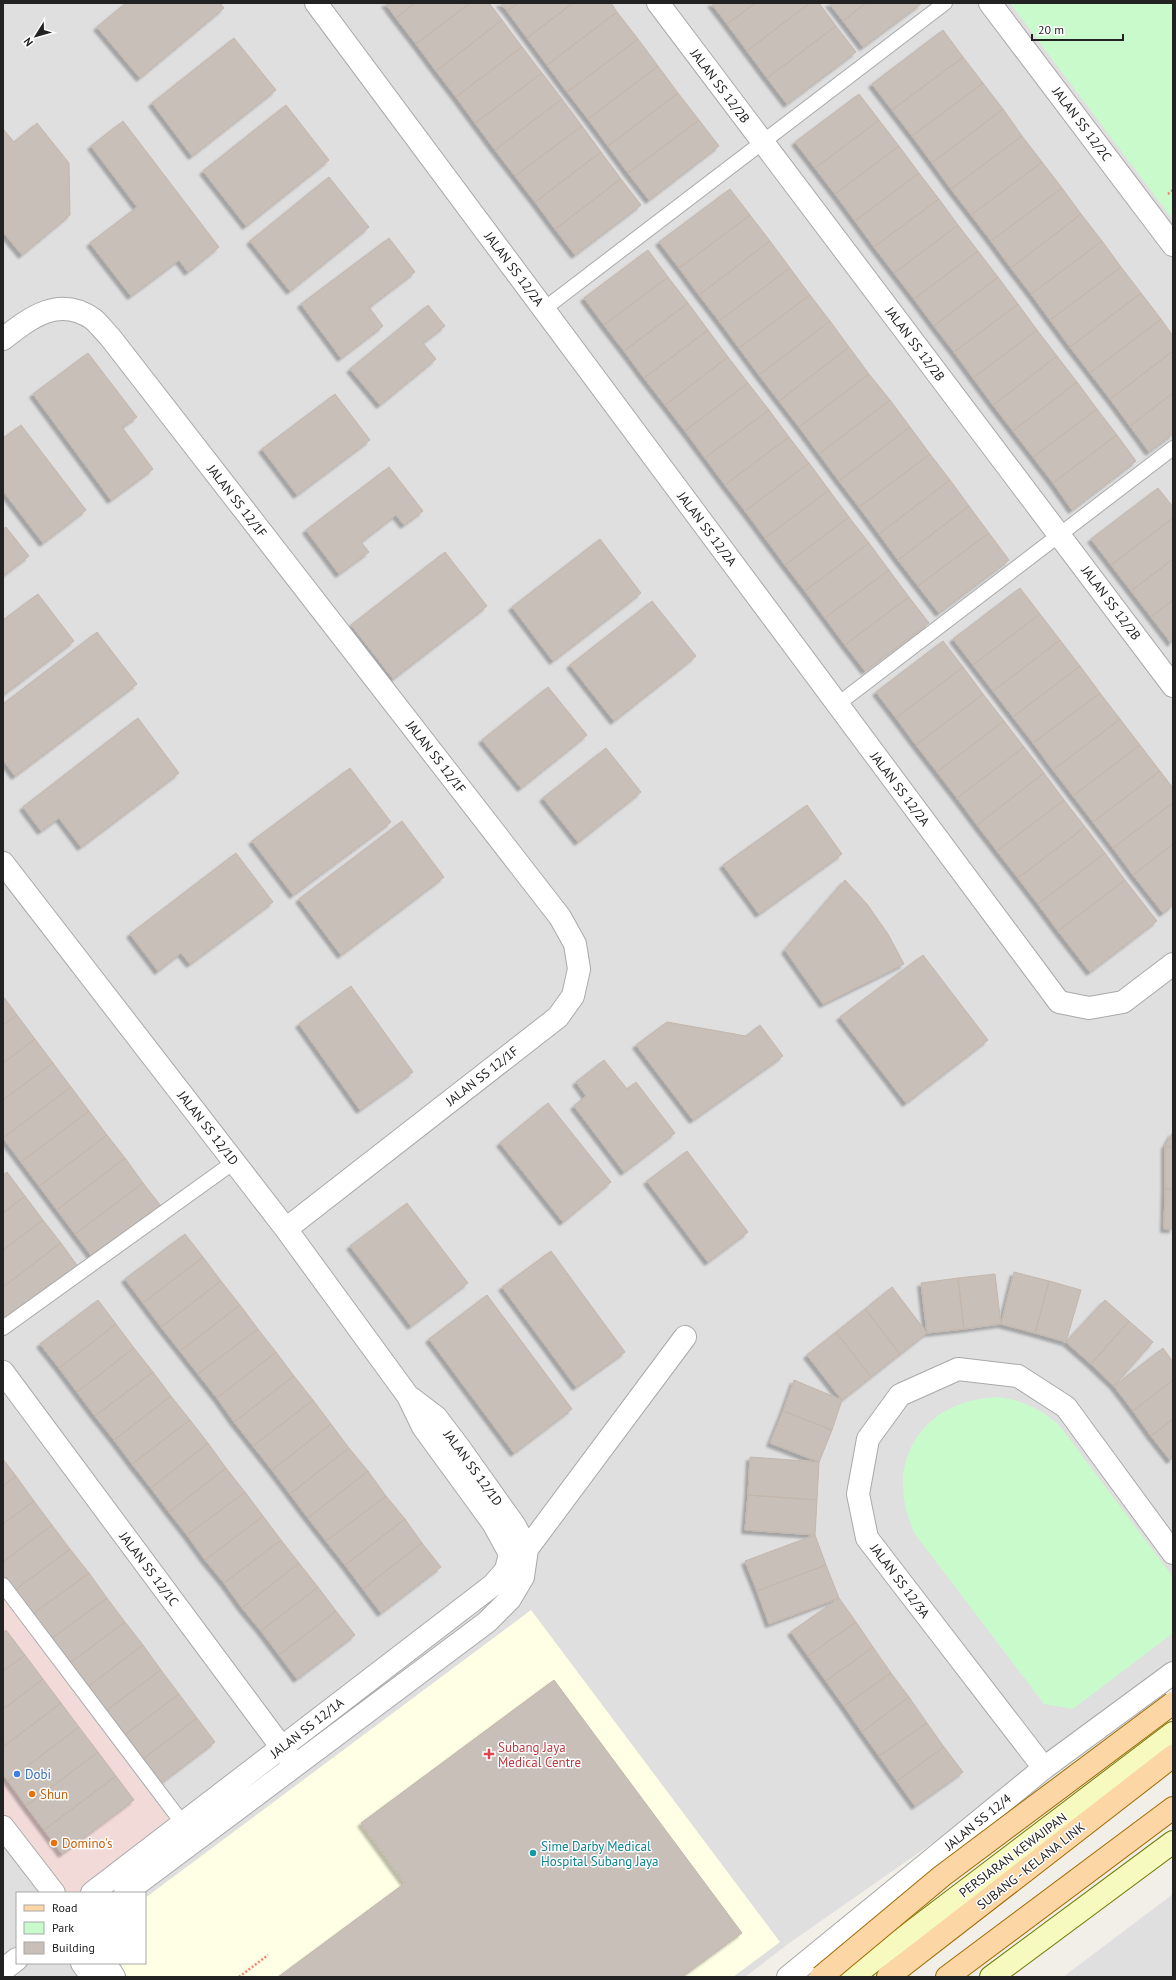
<svg xmlns="http://www.w3.org/2000/svg" width="1176" height="1980" viewBox="0 0 1176 1980" font-family="'PT Sans',sans-serif">
	<defs>
		<filter id="shadow"><feDropShadow dx="-3.5" dy="3.5" stdDeviation="1" flood-color="#0004"/></filter>
	</defs>
	<rect width="100%" height="100%" fill="#f2efe9"/>
	<path fill="#e0dfdf" fill-rule="evenodd" d="M3 3H1173V1675L788 1944 745 1977H3ZM17 1893H145V1963H17Z
		M1173 1894V1977H1063Z"/>
	<path fill="#f2dad9" d="M3 1598 177 1830 89 1893H50L3 1830Z"/>
	<path fill="#ffffe5" d="M531 1610 780 1942 733 1977H119L122 1963H145V1898Z"/>
	<path fill="#c8facc" d="M1010 3H1173V220Z
		M997 1397C1022 1400 1040 1408 1059 1425L1173 1577V1633L1073 1709 1044 1704 915 1534C882 1464 920 1401 997 1397Z"/>
	<path fill="#c7bfb8" stroke="#c4b6ab" filter="url(#shadow)" d="M126 3H220L224 8 140 78 97 27Z
		M385 3H415L396 18Z
		M415 3H470L416 44 396 18Z
		M470 3H489L502 20 436 71 416 44Z
		M500 3H518L507 11Z
		M518 3H573L527 38 507 11Z
		M573 3H611L617 12 547 65 527 38Z
		M711 3H755L727 24Z
		M755 3H810L747 51 727 24Z
		M810 3H819L836 26 767 78 747 51Z
		M829 3H866L843 21Z
		M866 3H922L863 47 843 21Z
		M617 12 638 39 567 92 547 65Z
		M502 20 522 47 456 97 436 71Z
		M836 26 856 52 787 104 767 78Z
		M943 30 963 57 892 110 872 84Z
		M234 38 276 90 192 156 152 103Z
		M638 39 658 66 588 119 567 92Z
		M522 47 542 73 475 123 456 97Z
		M963 57 983 83 912 136 892 110Z
		M658 66 678 93 608 146 588 119Z
		M542 73 562 99 495 150 475 123Z
		M983 83 1003 109 932 163 912 136Z
		M678 93 699 120 628 173 608 146Z
		M859 94 879 120 815 168 795 142Z
		M562 99 582 126 515 176 495 150Z
		M286 105 329 160 246 226 203 171Z
		M1003 109 1022 136 951 189 932 163Z
		M699 120 719 146 649 200 628 173Z
		M879 120 899 146 835 194 815 168Z
		M123 121 219 247 188 272 179 260 131 296 90 243 137 207 91 146Z
		M37 123 69 163 70 215 22 255 3 232V129L14 142Z
		M582 126 601 152 535 202 515 176Z
		M1022 136 1042 162 971 215 951 189Z
		M899 146 919 173 855 221 835 194Z
		M601 152 621 179 555 229 535 202Z
		M1042 162 1062 188 991 241 971 215Z
		M919 173 939 199 874 247 855 221Z
		M329 177 369 227 290 291 250 241Z
		M621 179 641 205 575 255 555 229Z
		M1062 188 1081 214 1011 268 991 241Z
		M730 189 750 215 679 268 659 242Z
		M939 199 958 225 894 273 874 247Z
		M1081 214 1102 241 1031 294 1011 268Z
		M750 215 770 241 699 295 679 268Z
		M958 225 978 251 914 299 894 273Z
		M389 238 415 272 369 307 383 326 341 358 301 304Z
		M770 241 790 268 719 321 699 295Z
		M1102 241 1121 267 1050 320 1031 294Z
		M648 250 668 277 604 325 584 298Z
		M978 251 998 277 934 326 914 299Z
		M1121 267 1141 293 1070 347 1050 320Z
		M790 268 810 295 739 348 719 321Z
		M668 277 688 303 624 351 604 325Z
		M998 277 1018 304 954 352 934 326Z
		M1141 293 1161 319 1090 373 1070 347Z
		M810 295 830 321 759 375 739 348Z
		M688 303 708 330 644 378 624 351Z
		M1018 304 1037 330 973 378 954 352Z
		M428 305 445 326 423 343 436 359 380 405 350 369Z
		M1161 319 1173 336V351L1110 399 1090 373Z
		M830 321 849 347 779 401 759 375Z
		M708 330 728 357 665 405 644 378Z
		M1037 330 1057 356 993 405 973 378Z
		M849 347 869 374 799 427 779 401Z
		M1173 351V393L1130 426 1110 399Z
		M88 353 137 417 122 427 153 469 111 500 33 394Z
		M1057 356 1077 382 1013 431 993 405Z
		M728 357 748 383 685 431 665 405Z
		M869 374 890 400 819 454 799 427Z
		M1077 382 1097 409 1033 457 1013 431Z
		M748 383 769 410 705 458 685 431Z
		M1173 393V434L1149 452 1130 426Z
		M335 394 370 440 297 495 262 449Z
		M890 400 910 427 839 481 819 454Z
		M1097 409 1117 435 1053 483 1033 457Z
		M769 410 789 437 725 485 705 458Z
		M21 425 86 510 43 543 3 491V438Z
		M910 427 930 454 859 507 839 481Z
		M1117 435 1136 461 1072 510 1053 483Z
		M789 437 809 463 745 511 725 485Z
		M930 454 950 480 879 534 859 507Z
		M809 463 829 490 765 538 745 511Z
		M389 467 423 511 404 525 396 515 361 542 369 552 339 574 306 530Z
		M950 480 969 506 898 560 879 534Z
		M1158 488 1173 507V518L1111 565 1091 539Z
		M829 490 849 517 785 565 765 538Z
		M969 506 989 533 918 586 898 560Z
		M849 517 869 543 805 591 785 565Z
		M1173 518V559L1131 591 1111 565Z
		M6 527 29 556 3 576V529Z
		M989 533 1009 560 939 613 918 586Z
		M600 539 641 593 553 661 512 607Z
		M869 543 889 570 825 618 805 591Z
		M445 552 487 606 393 679 351 625Z
		M1173 559V600L1151 617 1131 591Z
		M889 570 909 597 845 645 825 618Z
		M1020 588 1040 614 973 665 953 639Z
		M38 594 74 641 3 695V620Z
		M909 597 929 623 865 671 845 645Z
		M1173 600V641L1171 643 1151 617Z
		M652 601 696 656 614 721 570 665Z
		M1040 614 1060 640 993 691 973 665Z
		M97 632 137 684 15 776 3 760V704Z
		M1060 640 1080 666 1013 717 993 691Z
		M943 641 963 667 896 718 876 692Z
		M1080 666 1100 693 1033 743 1013 717Z
		M963 667 983 694 916 745 896 718Z
		M548 687 587 735 521 788 482 740Z
		M1100 693 1120 719 1053 770 1033 743Z
		M983 694 1004 721 937 772 916 745Z
		M138 718 179 773 81 847 59 818 41 831 23 807Z
		M1120 719 1140 745 1073 796 1053 770Z
		M1004 721 1024 747 957 798 937 772Z
		M1140 745 1160 771 1093 822 1073 796Z
		M1024 747 1044 773 977 825 957 798Z
		M606 748 641 792 578 842 543 798Z
		M350 768 391 822 293 895 252 841Z
		M1160 771 1173 788V803L1113 848 1093 822Z
		M1044 773 1064 800 997 851 977 825Z
		M1064 800 1085 827 1018 878 997 851Z
		M1173 803V844L1133 875 1113 848Z
		M807 805 842 854 759 914 723 865Z
		M402 821 444 877 341 955 299 899Z
		M1085 827 1105 853 1038 904 1018 878Z
		M1173 844V905L1163 913 1133 875Z
		M236 853 273 902 190 964 181 953 158 971 130 934Z
		M1105 853 1125 880 1058 931 1038 904Z
		M845 880 867 904 888 934 904 964 823 1004 785 950Z
		M1125 880 1157 921 1090 972 1058 931Z
		M923 955 988 1040 906 1103 840 1017Z
		M351 986 413 1072 360 1110 299 1024Z
		M3 996 17 1015 3 1025Z
		M17 1015 35 1039 3 1063V1025Z
		M667 1022 746 1036 760 1025 783 1056 693 1120 636 1045Z
		M35 1039 53 1063 3 1100V1063Z
		M604 1060 627 1089 636 1082 675 1133 624 1172 574 1106 586 1096 576 1082Z
		M53 1063 71 1087 3 1138V1100Z
		M71 1087 89 1111 21 1162 3 1138Z
		M548 1103 611 1182 563 1222 500 1143Z
		M89 1111 107 1135 39 1186 21 1162Z
		M1173 1132V1148L1165 1146Z
		M107 1135 125 1158 57 1210 39 1186Z
		M1165 1146 1173 1148V1189H1165Z
		M687 1151 748 1232 708 1262 647 1181Z
		M125 1158 143 1183 75 1234 57 1210Z
		M7 1172 25 1196 3 1213V1175Z
		M143 1183 161 1206 93 1258 75 1234Z
		M1165 1189H1173V1229H1164Z
		M25 1196 43 1220 3 1250V1213Z
		M407 1203 468 1283 411 1326 350 1246Z
		M43 1220 61 1243 3 1287V1250Z
		M185 1234 203 1257 143 1303 125 1279Z
		M61 1243 79 1268 3 1322V1287Z
		M551 1251 625 1352 576 1387 502 1287Z
		M203 1257 221 1281 161 1327 143 1303Z
		M1014 1272 1049 1281 1035 1333 1001 1324Z
		M995 1274 1001 1324 964 1329 958 1278Z
		M958 1278 964 1329 927 1333 921 1283Z
		M221 1281 240 1305 180 1351 161 1327Z
		M1049 1281 1081 1290 1066 1342 1035 1333Z
		M892 1287 927 1333 900 1354 865 1309Z
		M487 1295 572 1409 514 1453 429 1339Z
		M98 1300 116 1324 59 1368 40 1344Z
		M1105 1300 1129 1321 1091 1364 1066 1342Z
		M240 1305 258 1329 198 1374 180 1351Z
		M865 1309 900 1354 871 1377 836 1332Z
		M1129 1321 1153 1342 1114 1386 1091 1364Z
		M116 1324 134 1348 77 1392 59 1368Z
		M258 1329 276 1352 217 1398 198 1374Z
		M836 1332 871 1377 842 1400 807 1355Z
		M134 1348 153 1372 95 1416 77 1392Z
		M1163 1348 1173 1362V1380L1133 1411 1114 1386Z
		M276 1352 294 1376 234 1422 217 1398Z
		M153 1372 171 1396 114 1440 95 1416Z
		M294 1376 313 1400 253 1446 234 1422Z
		M794 1380 842 1400 832 1430 783 1411Z
		M1173 1380V1419L1151 1436 1133 1411Z
		M171 1396 190 1420 132 1464 114 1440Z
		M313 1400 331 1424 272 1470 253 1446Z
		M783 1411 832 1430 819 1462 770 1443Z
		M1173 1419V1458L1170 1460 1151 1436Z
		M190 1420 208 1443 151 1488 132 1464Z
		M331 1424 349 1448 290 1494 272 1470Z
		M208 1443 226 1468 169 1512 151 1488Z
		M349 1448 368 1471 308 1518 290 1494Z
		M750 1457 819 1462 817 1500 748 1495Z
		M3 1459 16 1476 3 1486Z
		M226 1468 245 1492 187 1535 169 1512Z
		M368 1471 386 1496 326 1541 308 1518Z
		M16 1476 34 1501 3 1524V1486Z
		M245 1492 263 1516 205 1560 187 1535Z
		M748 1495 817 1500 815 1535 745 1530Z
		M386 1496 405 1519 345 1565 326 1541Z
		M34 1501 52 1525 3 1562V1524Z
		M263 1516 281 1540 224 1583 205 1560Z
		M405 1519 422 1543 363 1589 345 1565Z
		M52 1525 70 1549 12 1592 3 1580V1562Z
		M815 1535 826 1565 757 1591 745 1561Z
		M281 1540 299 1563 242 1608 224 1583Z
		M422 1543 441 1567 381 1613 363 1589Z
		M70 1549 89 1573 30 1616 12 1592Z
		M299 1563 318 1587 261 1631 242 1608Z
		M826 1565 839 1598 769 1624 757 1591Z
		M89 1573 107 1598 48 1641 30 1616Z
		M318 1587 336 1611 279 1655 261 1631Z
		M107 1598 125 1622 67 1665 48 1641Z
		M839 1598 856 1622 808 1656 791 1632Z
		M336 1611 355 1635 297 1679 279 1655Z
		M125 1622 143 1645 85 1689 67 1665Z
		M856 1622 873 1647 826 1681 808 1656Z
		M6 1630 25 1655 3 1671V1633Z
		M143 1645 161 1670 103 1713 85 1689Z
		M873 1647 891 1673 844 1706 826 1681Z
		M25 1655 43 1679 3 1709V1671Z
		M161 1670 179 1694 121 1738 103 1713Z
		M891 1673 909 1697 862 1732 844 1706Z
		M43 1679 61 1703 3 1747V1709Z
		M554 1680 742 1933 682 1977H278L405 1883 361 1823Z
		M179 1694 197 1718 139 1762 121 1738Z
		M909 1697 927 1723 879 1756 862 1732Z
		M61 1703 79 1727 8 1781 3 1775V1747Z
		M197 1718 215 1742 157 1786 139 1762Z
		M927 1723 944 1747 897 1781 879 1756Z
		M79 1727 98 1752 26 1806 8 1781Z
		M944 1747 963 1772 915 1806 897 1781Z
		M98 1752 116 1776 44 1830 26 1806Z
		M116 1776 134 1800 62 1854 44 1830Z"/>
	<g fill="none" stroke-linecap="round" stroke-linejoin="round">
		<defs>
			<path id="service" d="M544 309 945 3
				M838 704 1173 448
				M3 1328 234 1162
				M3 1585 187 1829"/>
			<path id="minor" d="M316 3 1059 1002 1089 1008 1123 1002 1173 964
				M658 3 1173 686
				M990 3 1173 245
				M3 339C30 318 59 295 93 319 99 324 105 332 110 337L560 917 575 944 579 969 573 996 558 1017 286 1229
				M3 863 286 1229 408 1396 423 1427 493 1523 510 1554
				M3 1372 291 1760
				M411 1398 436 1417 458 1446 515 1526 527 1549
				M513 1553 527 1549 685 1337
				M1044 1768 867 1538 858 1494 868 1439 900 1395 958 1369 1018 1376 1066 1407 1173 1553
				M3 1827 54 1893
				M92 1893 493 1585 506 1570 510 1554
				M125 1893 487 1622 510 1599 523 1577 527 1549
				M82 1963 92 1977
				M105 1963 114 1977
				M3 1970 17 1959
				M788 1977 1044 1768 1173 1673"/>
			<path id="secondary" d="M852 1977 1173 1733
				M991 1977 1173 1842"/>
			<path id="primary" d="M888 1977 1173 1756
				M947 1977 1173 1808"/>
		</defs>
		<use href="#service" stroke="#a9a9a9" stroke-width="16"/>
		<use href="#minor" stroke="#a9a9a9" stroke-width="24"/>
		<use href="#secondary" stroke="#707d05" stroke-width="24"/>
		<use href="#primary" stroke="#a06b00" stroke-width="24"/>
		<path stroke="#fa8072" stroke-width="2.5" stroke-dasharray="2 2" stroke-linecap="butt" d="M1168 194 1173 190
			M239 1977 268 1955"/>
		<use href="#service" stroke="#fff" stroke-width="14"/>
		<use href="#minor" stroke="#fff" stroke-width="22"/>
		<use href="#secondary" stroke="#f7fabf" stroke-width="22"/>
		<use href="#primary" stroke="#fcd6a4" stroke-width="22"/>
		<defs>
			<path id="primary-bridge" d="M821 1977 942 1876 1173 1703"/>
		</defs>
		<use href="#primary-bridge" stroke="#a06b00" stroke-width="24" stroke-linecap="butt"/>
		<use href="#primary-bridge" stroke="#fcd6a4" stroke-width="22"/>
	</g>
	<path fill="#e0444e" stroke="#fff" stroke-width="1.5" d="M487 1748h4v4h4v4h-4v4h-4v-4h-4v-4h4z"/>
	<circle fill="#3f7fe0" stroke="#fff" stroke-width="1.5" cx="17" cy="1774" r="4"/>
	<g fill="#e8710a" stroke="#fff" stroke-width="1.5">
		<circle cx="32" cy="1794" r="4"/>
		<circle cx="54" cy="1843" r="4"/>
	</g>
	<circle fill="#0f9aa8" stroke="#fff" stroke-width="1.5" cx="533" cy="1853" r="4"/>
	<g text-anchor="middle" dominant-baseline="central" stroke-width="3" stroke-linejoin="round" paint-order="stroke">
		<g font-size="13" fill="#222" stroke="#fff">
			<text transform="translate(720 86) rotate(53)">JALAN SS 12/2B</text>
			<text transform="translate(1082 124) rotate(53)">JALAN SS 12/2C</text>
			<text transform="translate(514 269) rotate(53)">JALAN SS 12/2A</text>
			<text transform="translate(915 344) rotate(53)">JALAN SS 12/2B</text>
			<text transform="translate(237 501) rotate(52)">JALAN SS 12/1F</text>
			<text transform="translate(707 529) rotate(53)">JALAN SS 12/2A</text>
			<text transform="translate(1111 603) rotate(53)">JALAN SS 12/2B</text>
			<text transform="translate(436 757) rotate(52)">JALAN SS 12/1F</text>
			<text transform="translate(900 789) rotate(53)">JALAN SS 12/2A</text>
			<text transform="translate(482 1076) rotate(-38)">JALAN SS 12/1F</text>
			<text transform="translate(208 1128) rotate(52)">JALAN SS 12/1D</text>
			<text transform="translate(473 1468) rotate(54)">JALAN SS 12/1D</text>
			<text transform="translate(149 1569) rotate(53)">JALAN SS 12/1C</text>
			<text transform="translate(900 1581) rotate(53)">JALAN SS 12/3A</text>
			<text transform="translate(307 1728) rotate(-38)">JALAN SS 12/1A</text>
			<text transform="translate(978 1822) rotate(-39)">JALAN SS 12/4</text>
			<text transform="translate(1013 1855) rotate(-37)">PERSIARAN KEWAJIPAN</text>
			<text transform="translate(1031 1866) rotate(-38)">SUBANG - KELANA LINK</text>
		</g>
		<g font-size="13" fill="#be3a42" stroke="#fff" text-anchor="start">
			<text x="498" y="1747">Subang Jaya<tspan x="498" dy="15">Medical Centre</tspan></text>
		</g>
		<g font-size="13" fill="#366cbe" stroke="#fff" text-anchor="start">
			<text x="25" y="1774">Dobi</text>
		</g>
		<g font-size="13" fill="#c56008" stroke="#fff" text-anchor="start">
			<text x="40" y="1794">Shun</text>
			<text x="62" y="1843">Domino's</text>
		</g>
		<g font-size="13" fill="#0d838f" stroke="#fff" text-anchor="start">
			<text x="541" y="1846">Sime Darby Medical<tspan x="541" dy="15">Hospital Subang Jaya</tspan></text>
		</g>
	</g>
	<rect width="1176" height="1980" fill="none" stroke="#222222" stroke-width="8"/>
	<rect x="16" y="1892" width="130" height="72" fill="#ffffff" stroke="#a7a7a7"/>
	<rect x="24" y="1905" width="20" height="6" fill="#fcd6a4" stroke="#a7a7a7"/>
	<text x="52" y="1912" font-size="12" fill="#222222">Road</text>
	<rect x="24" y="1922" width="20" height="12" fill="#c8facc" stroke="#a7a7a7"/>
	<text x="52" y="1932" font-size="12" fill="#222222">Park</text>
	<rect x="24" y="1942" width="20" height="12" fill="#c7bfb8" stroke="#a7a7a7"/>
	<text x="52" y="1952" font-size="12" fill="#222222">Building</text>
	<g transform="translate(36 36) rotate(233)" stroke="#ffffff" stroke-width="3" paint-order="stroke">
	<path d="M0-3L7 15L0 10L-7 15Z" fill="#222222"/>
	<text y="-6" font-size="11" font-weight="bold" text-anchor="middle" fill="#222222">N</text>
	</g>
	<path d="M1032 34v6h91v-6" fill="none" stroke="#222222" stroke-width="2"/>
	<text x="1038" y="34" font-size="12" fill="#222222" stroke="#ffffff" stroke-width="3" paint-order="stroke">20 m</text>
</svg>
